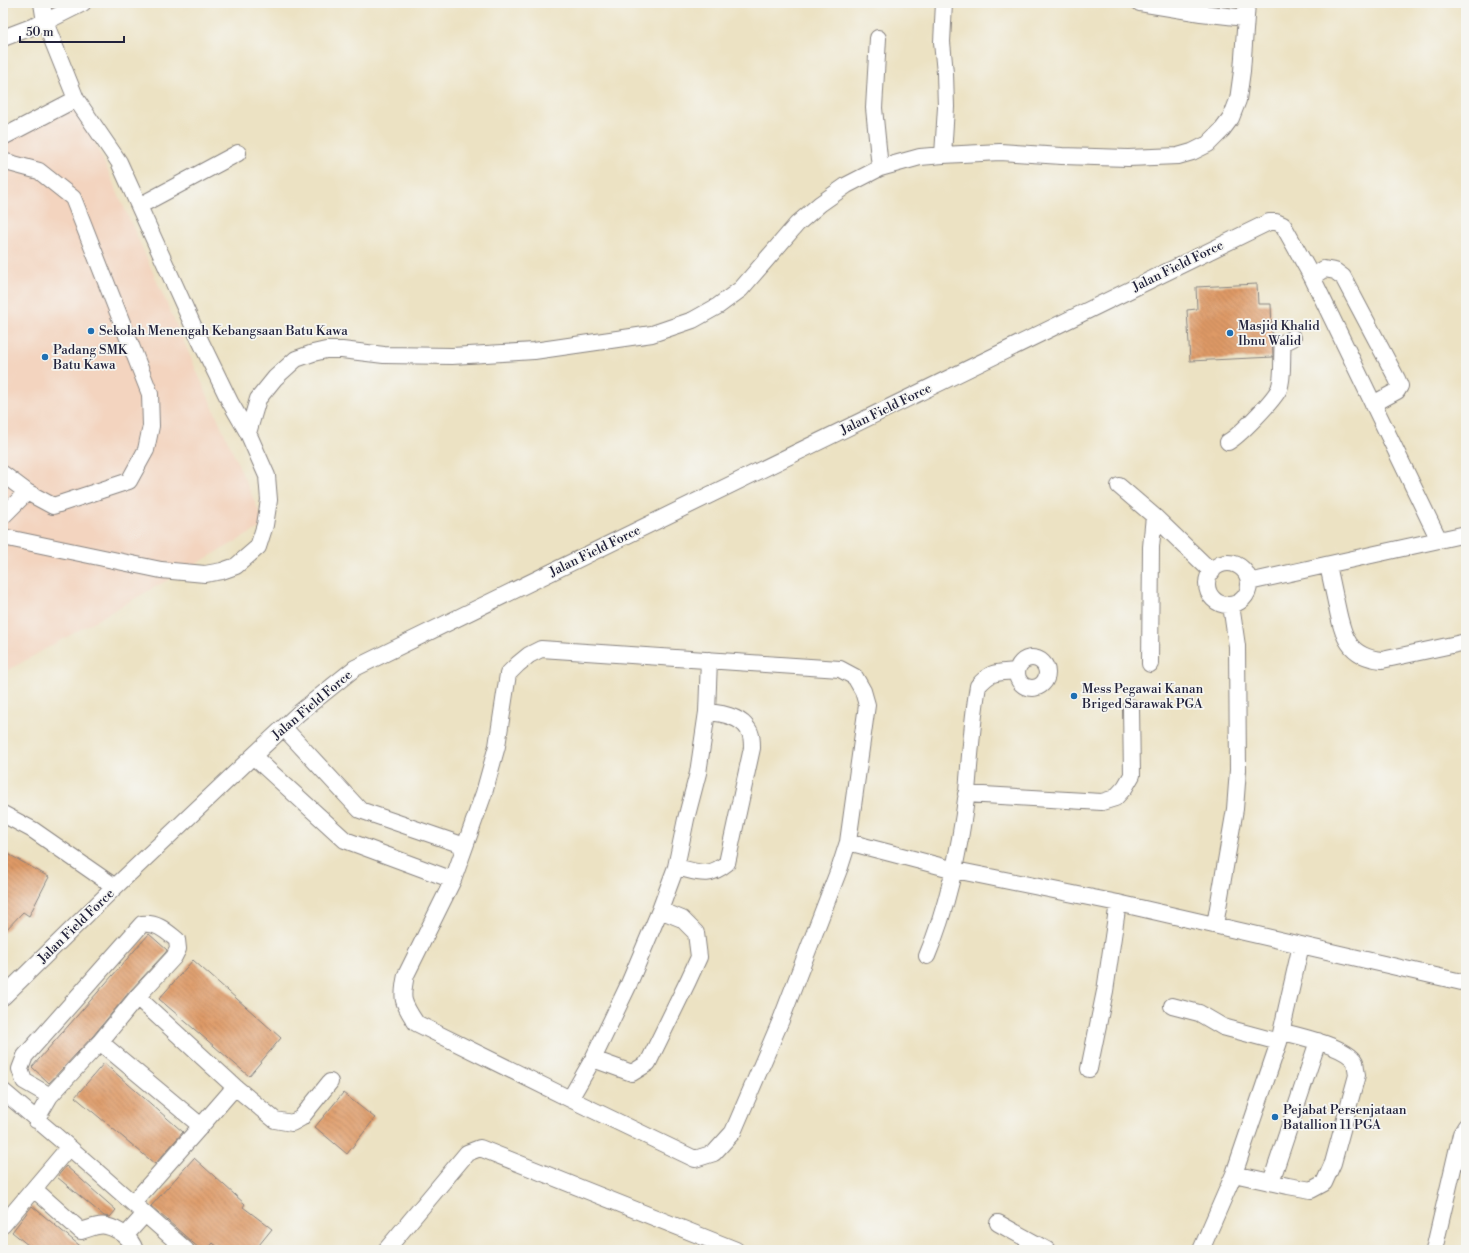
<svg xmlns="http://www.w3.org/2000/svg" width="1469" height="1253" viewBox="0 0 1469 1253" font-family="'Libre Bodoni',serif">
	<defs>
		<pattern id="building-back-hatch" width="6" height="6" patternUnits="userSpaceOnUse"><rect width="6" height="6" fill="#de9a66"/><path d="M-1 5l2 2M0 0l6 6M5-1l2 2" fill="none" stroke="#b47d55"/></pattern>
	</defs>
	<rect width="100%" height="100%" fill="#f6f6f2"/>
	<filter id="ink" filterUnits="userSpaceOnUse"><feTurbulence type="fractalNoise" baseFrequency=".025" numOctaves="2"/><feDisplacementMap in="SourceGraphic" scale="8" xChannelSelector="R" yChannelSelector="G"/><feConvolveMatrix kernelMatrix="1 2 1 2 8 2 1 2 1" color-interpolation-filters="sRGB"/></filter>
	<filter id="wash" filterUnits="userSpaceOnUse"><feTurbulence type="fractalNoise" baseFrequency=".012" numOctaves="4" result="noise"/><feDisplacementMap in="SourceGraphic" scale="16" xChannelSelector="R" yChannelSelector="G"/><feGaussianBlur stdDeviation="0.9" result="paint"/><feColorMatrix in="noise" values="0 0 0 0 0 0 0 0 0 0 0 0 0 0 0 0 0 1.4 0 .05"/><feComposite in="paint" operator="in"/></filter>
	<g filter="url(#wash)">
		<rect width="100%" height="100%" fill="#ece2c3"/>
		<path fill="#f3d4bf" d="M76 99 265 525 3 673V137Z"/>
		<g id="blocks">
			<path fill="url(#building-back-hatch)" d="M1257 284 1258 304H1271L1273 357 1190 361 1187 310 1197 309 1196 287Z
				M3 851 49 877 29 916 23 912 3 933Z
				M149 934 167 950 166 952 130 991 93 1036 49 1083 32 1067Z
				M193 960 281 1038 249 1076 159 999Z
				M104 1063 183 1132 155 1164 75 1097Z
				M343 1093 375 1118 347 1154 315 1127Z
				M194 1158 245 1204 243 1207 272 1229 255 1250H221L213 1243 207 1250H201L151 1206Z
				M66 1166 116 1210 110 1217 104 1216 57 1177Z
				M32 1206 85 1250H34L12 1232Z"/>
		</g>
	</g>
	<g filter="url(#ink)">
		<use href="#blocks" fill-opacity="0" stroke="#87827f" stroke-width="1"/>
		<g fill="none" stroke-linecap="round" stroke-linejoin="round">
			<defs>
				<path id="minor" d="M1140 3 1201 13 1245 18
					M3 38 45 22 83 3
					M878 38 874 108 880 168
					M3 137 76 99
					M943 155 946 107 945 73 942 42 944 3
					M3 162H6L39 171 73 198 150 394 151 426 146 450 129 481 53 506 27 492 3 474
					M139 206 238 153
					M1312 277 1324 269 1335 271 1343 277 1397 379 1400 386 1397 391 1373 404
					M248 433 258 399 275 378 296 359 313 353 326 350H342L384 355 452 356 534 351 652 334 693 320 718 306 741 289 797 224 820 204 847 185 880 168 920 157 943 155 1000 152 1062 156 1128 158 1178 156 1192 152 1208 144 1222 130 1231 118 1238 100 1242 71 1247 3
					M1228 442C1239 436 1273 401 1279 389 1284 377 1281 356 1283 343L1293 338
					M1119 486 1154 516 1212 572
					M3 516 27 492
					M3 537 161 570 205 574 222 571 236 566 258 547 265 525 269 500 267 476 248 433 230 402 196 332 119 162 76 99 45 22 42 3
					M1207 584a21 21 0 1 1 42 0a21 21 0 1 1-42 0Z
					M1328 565C1331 579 1334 593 1337 607 1343 636 1348 657 1382 660L1466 642
					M1249 582 1466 534
					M541 649 840 669 855 677 863 691 867 705 848 842 840 867 781 1020 733 1132 714 1153 695 1159 570 1099 416 1023C402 1002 401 999 406 975L453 880 484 793 497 746 508 674 518 664 529 655Z
					M1017 673a15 15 0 1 1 30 0a15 15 0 1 1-30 0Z
					M1150 664 1151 547 1154 516
					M284 728 360 810 465 846
					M253 756 345 840 453 880
					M966 794 1102 802 1115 798 1125 787 1132 775 1131 707
					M3 814 33 830 115 887
					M848 842 955 870 1118 903 1466 983
					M676 867C699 872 707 879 727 863L752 748C752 742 752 734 748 729 740 716 721 713 707 712
					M1215 925 1235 809 1238 770 1237 646 1231 605
					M927 956C949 904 960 848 967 792 970 757 972 721 978 686 992 670 997 673 1017 671
					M3 997 115 887 253 756 299 713 355 668 1269 222H1276L1283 225 1312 277 1439 540
					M1172 1006 1199 1013 1223 1027 1279 1042
					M100 1042 201 1126 133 1203
					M593 1059 632 1073 648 1063 688 981 699 957 696 933 682 919 660 910
					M1089 1069 1105 991 1118 903
					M3 1091 69 1147 186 1250
					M50 1096 100 1042 137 997
					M570 1099 593 1059 628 986 660 910 676 867 686 819 698 773 707 712 709 660
					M36 1120 50 1096 24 1081 20 1069 25 1056 142 924C157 922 166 931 177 940L178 949 174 957 137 997 235 1087 275 1120 292 1123 301 1118 330 1082
					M201 1126 235 1087
					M1234 1174 1288 1186 1311 1190 1324 1183 1333 1163 1357 1075C1356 1071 1356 1066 1355 1062 1347 1047 1299 1036 1283 1032
					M1271 1182 1318 1041
					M34 1189 81 1231C88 1229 99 1224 106 1226 119 1229 131 1238 135 1250
					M998 1223 1047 1250
					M3 1225 69 1147
					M126 1235 145 1214
					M386 1250 467 1153 480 1148 736 1250
					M1201 1250 1234 1174 1279 1042 1301 945
					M1434 1250 1461 1134 1466 1126"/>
			</defs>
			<use href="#minor" stroke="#87827f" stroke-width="18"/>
			<use href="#minor" stroke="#fff" stroke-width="16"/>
		</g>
	</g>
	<g fill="#1f6fb2" stroke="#f6f6f2" stroke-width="1.5">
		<circle cx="91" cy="331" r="4"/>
		<circle cx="1230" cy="333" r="4"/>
		<circle cx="45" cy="357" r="4"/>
		<circle cx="1074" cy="696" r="4"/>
		<circle cx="1275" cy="1117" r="4"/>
	</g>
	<g text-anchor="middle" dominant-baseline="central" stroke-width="3.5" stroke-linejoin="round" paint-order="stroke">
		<g font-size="13" fill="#22223b" stroke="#f6f6f2">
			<text transform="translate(1178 266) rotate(-26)">Jalan Field Force</text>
			<text transform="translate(886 409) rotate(-26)">Jalan Field Force</text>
			<text transform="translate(595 551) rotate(-26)">Jalan Field Force</text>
			<text transform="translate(312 705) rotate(-40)">Jalan Field Force</text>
			<text transform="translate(76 926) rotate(-44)">Jalan Field Force</text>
		</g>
		<g font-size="13" fill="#22223b" stroke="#f6f6f2" text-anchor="start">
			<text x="1238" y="326">Masjid Khalid<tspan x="1238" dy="15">Ibnu Walid</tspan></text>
			<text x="99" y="331">Sekolah Menengah Kebangsaan Batu Kawa</text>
			<text x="53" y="350">Padang SMK<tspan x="53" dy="15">Batu Kawa</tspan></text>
			<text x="1082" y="689">Mess Pegawai Kanan<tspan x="1082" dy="15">Briged Sarawak PGA</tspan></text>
			<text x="1283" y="1110">Pejabat Persenjataan<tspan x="1283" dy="15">Batallion 11 PGA</tspan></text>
		</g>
	</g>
	<rect width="1469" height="1253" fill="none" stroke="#f6f6f2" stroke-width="16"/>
	<path d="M20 36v6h104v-6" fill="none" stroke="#22223b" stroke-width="2"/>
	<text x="26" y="36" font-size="12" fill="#22223b" stroke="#f6f6f2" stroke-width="3" paint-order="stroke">50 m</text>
</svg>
